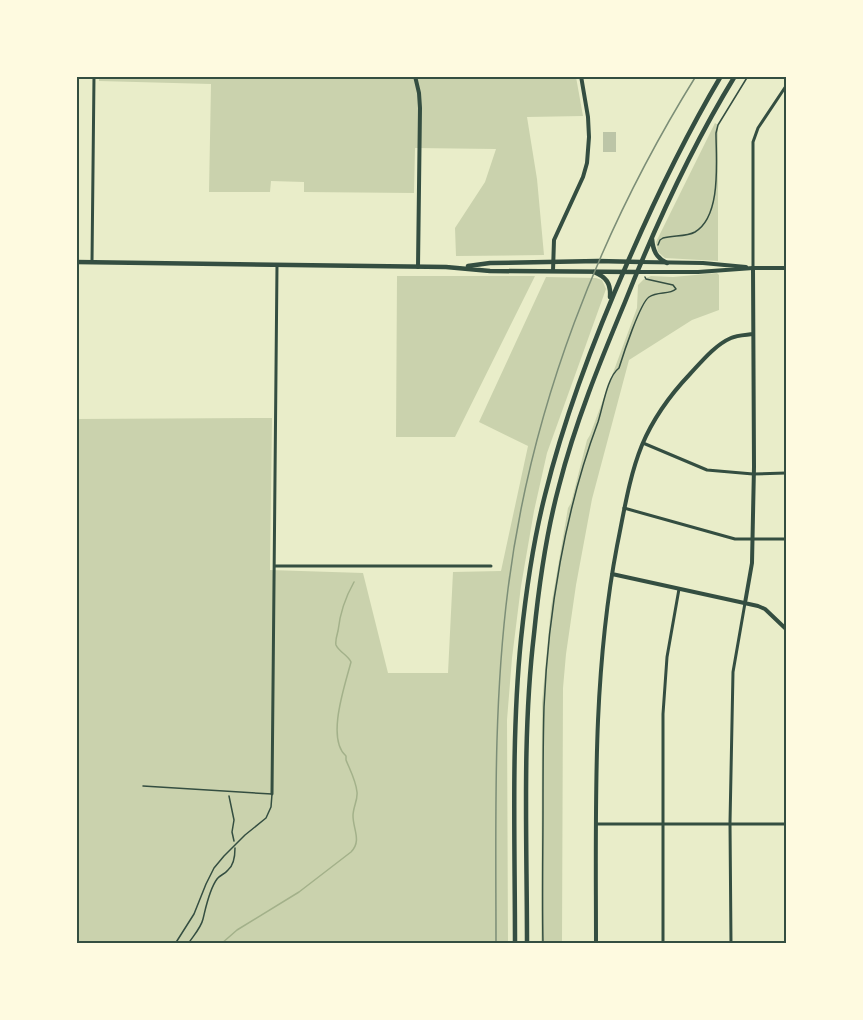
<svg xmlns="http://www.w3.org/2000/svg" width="863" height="1020" viewBox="0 0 863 1020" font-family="Roboto,sans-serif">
	<rect width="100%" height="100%" fill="#e9edc9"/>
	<path fill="#cad2ad" d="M99 76 576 77 583 116 527 117 537 179 544 255 456 256 455 228 485 182 496 149 415 148 414 193 304 192V182L271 181 270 192H209L211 84 99 81Z
		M715 123 718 125V261L665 258 658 252 656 242Z
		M717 273 719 275V310L692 320 629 360 592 499 576 585 566 654 563 688 562 943 541 944 542 703 551 607 568 508 571 503 587 440 590 435 637 308 638 285 644 279 651 276 673 277Z
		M397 276H535L455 437H396Z
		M546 277 596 278 602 280 606 289 547 453 534 511 521 586 512 658 507 720 508 943H77L76 419 272 418 270 570 363 573 388 673H448L453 572 501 571 528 446 479 422Z"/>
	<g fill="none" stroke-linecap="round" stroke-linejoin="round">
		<path stroke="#a3b18a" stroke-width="1.5" d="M221 944 237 930 299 892 351 852C362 841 353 829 353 816 353 807 358 800 357 792 356 781 350 770 346 760V756C326 739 345 685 351 662 348 655 339 652 336 645 335 641 337 635 338 631 340 612 345 598 354 582"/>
	</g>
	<path fill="#bcc5a7" d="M603 132H616V152H603Z"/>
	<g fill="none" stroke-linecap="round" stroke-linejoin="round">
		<path stroke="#344e41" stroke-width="1.5" d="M658 245 660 240 663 238C673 235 686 237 695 232 722 216 716 160 716 133L718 125 748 76
			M229 796 234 820 232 832 234 841
			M188 944C193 936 201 928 203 919 206 907 209 890 217 879 220 875 225 874 228 870 234 865 235 855 235 848
			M543 944C542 898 543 852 543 807 543 774 543 740 544 707 548 613 565 510 598 422 603 407 607 377 619 368 623 355 640 303 649 297 658 291 669 295 676 289L673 285 646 279 645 277"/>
		<path stroke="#344e41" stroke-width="1.5" d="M143 786 272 794 271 807 266 818 245 835 224 856 214 868 206 884 194 914 175 944"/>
		<path stroke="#344e41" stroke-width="3" d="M92 262 94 76
			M753 268V142L758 128 786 86
			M643 443 707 470 753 474 786 473
			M624 508 735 539H786
			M275 566H491
			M272 794 277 265
			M596 824H786
			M663 944V714L667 657 679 589
			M731 944 730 823 733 672 745 603"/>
		<path stroke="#344e41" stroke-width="4" d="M415 76 419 93 420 108 418 267
			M553 271 554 240 583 177 587 163 589 137 588 117 581 76
			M612 574 758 606 765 609 786 629
			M745 603 752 563 754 467 753 268
			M596 944C596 810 592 677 617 546 624 512 629 477 642 445 653 419 671 394 690 374 702 361 715 345 731 338 737 335 746 335 753 334"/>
		<path stroke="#344e41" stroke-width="4" d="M641 262 703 263 746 267
			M637 272H698L753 268H786"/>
		<path stroke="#344e41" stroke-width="4.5" d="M76 262 446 267 490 271 637 272
			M468 266 490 263 598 261 641 262"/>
		<path stroke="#344e41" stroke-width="4.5" d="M652 239C653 250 656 258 667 263
			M594 272C606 277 611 283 610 297
			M515 944C515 842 511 739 521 639 526 591 533 542 545 495 565 414 595 336 629 259 656 197 686 135 721 76
			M527 944C527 841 522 736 534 634 539 584 546 534 559 486 575 423 600 362 625 302 656 224 691 148 735 76"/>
		<path stroke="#7c8e77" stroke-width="1.5" d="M496 944C496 825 493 707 508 589 531 407 599 232 696 76"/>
	</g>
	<rect width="863" height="1020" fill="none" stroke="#fefae0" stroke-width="156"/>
	<rect x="78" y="78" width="707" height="864" fill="none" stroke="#344e41" stroke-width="2"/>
</svg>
